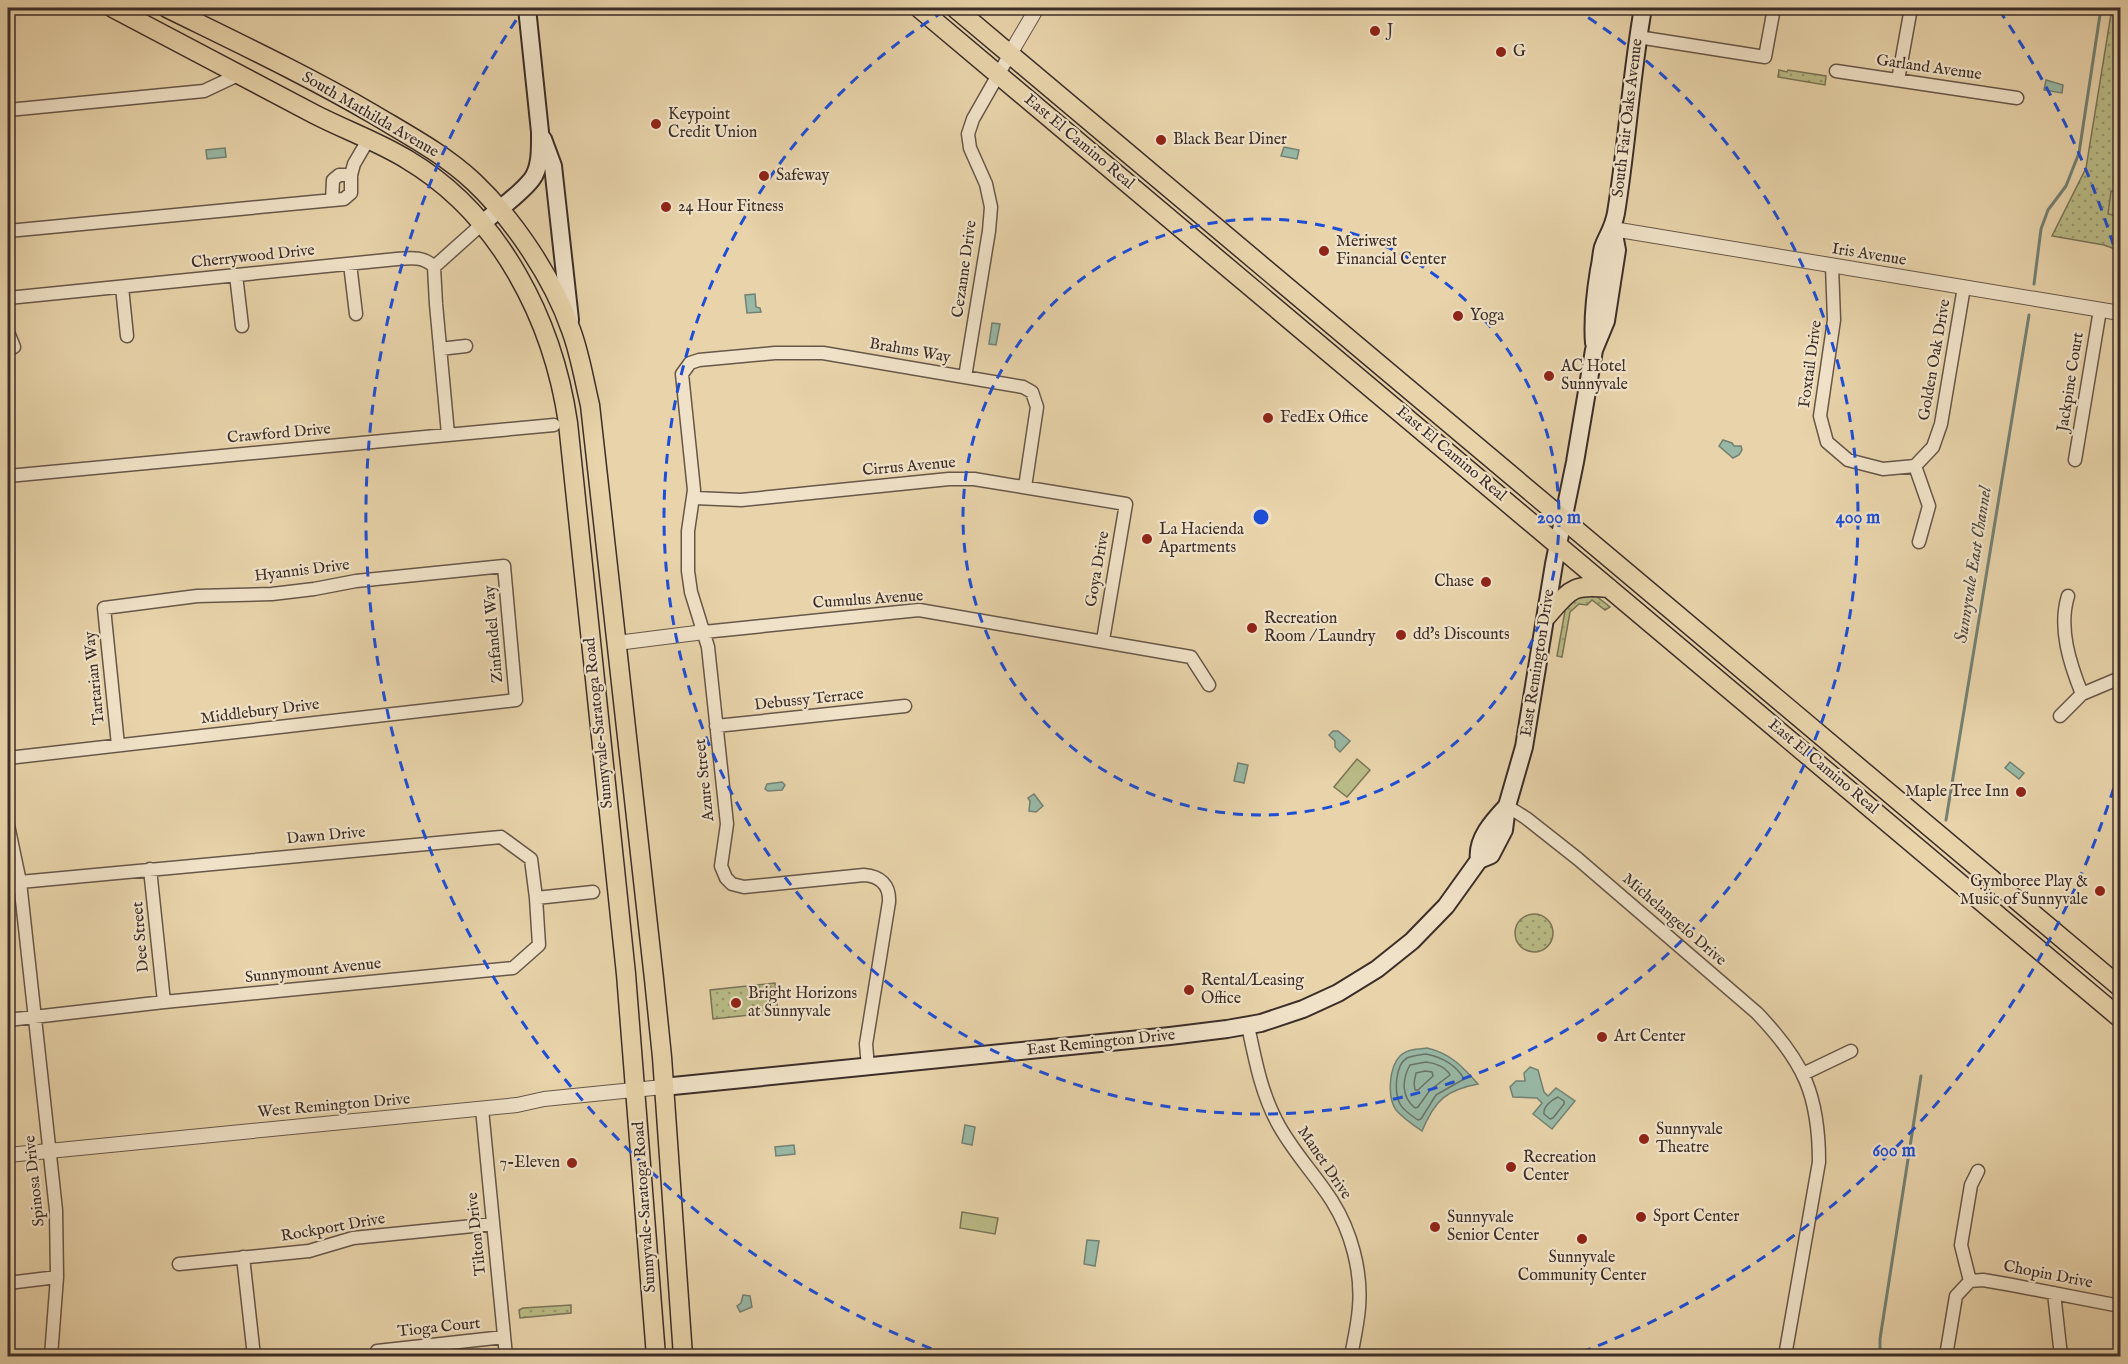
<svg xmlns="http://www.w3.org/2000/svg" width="2128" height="1364" viewBox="0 0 2128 1364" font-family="'IM FELL English',serif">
	<defs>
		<pattern id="grass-dots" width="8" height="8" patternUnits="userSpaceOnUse" patternTransform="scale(1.5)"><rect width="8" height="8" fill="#b9bb86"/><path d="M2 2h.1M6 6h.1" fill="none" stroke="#98986e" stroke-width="1.8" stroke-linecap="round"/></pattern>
	</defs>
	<rect width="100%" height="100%" fill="#e8d3aa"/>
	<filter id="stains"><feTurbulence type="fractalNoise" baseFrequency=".00333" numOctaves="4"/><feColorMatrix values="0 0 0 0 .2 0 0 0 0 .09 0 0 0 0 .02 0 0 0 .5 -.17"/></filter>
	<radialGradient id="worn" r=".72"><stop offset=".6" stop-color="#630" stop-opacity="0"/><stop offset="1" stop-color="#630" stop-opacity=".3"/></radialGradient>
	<path fill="url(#grass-dots)" stroke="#7a7458" stroke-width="1.5" d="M2112 8H2120V251L2104 245 2052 236 2086 168Z
		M1779 70 1787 72 1788 70 1826 76 1825 85 1778 77Z
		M1578 595 1596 596 1610 607 1605 610 1592 600 1587 605 1579 604 1570 612 1562 657 1557 656 1565 611 1567 605Z
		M1515 933a19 19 0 1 1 38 0a19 19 0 1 1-38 0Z
		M775 983 778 1012 713 1019 710 990Z
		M571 1305V1313L520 1318 519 1310 523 1308Z"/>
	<path fill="#b9bb86" stroke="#7a7458" stroke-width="1.5" d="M2111 191 2120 192 2117 216 2108 214Z
		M1357 759 1370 770 1347 797 1334 787Z
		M962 1212 998 1218 995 1234 960 1228Z"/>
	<path fill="#98b8a5" stroke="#738173" stroke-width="1.5" d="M2046 80 2063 85 2062 93 2044 90Z
		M1284 147 1299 150 1297 159 1281 156Z
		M225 148 226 157 207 159 206 150Z
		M755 294 756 307 760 308 761 312 747 313 745 295Z
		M992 323 1000 324 996 345 989 344Z
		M1723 440 1732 443 1734 446H1741L1742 450 1739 455 1733 458 1719 446Z
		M1333 731H1338L1350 741 1340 752 1335 747V741L1329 735Z
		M2010 762 2024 773 2019 779 2005 768Z
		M1238 763 1248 765 1244 783 1234 781Z
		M782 782 785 785 782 790 768 791 765 789 767 784Z
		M1034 794 1043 806 1036 812 1029 811 1030 801 1028 798Z
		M1427 1048C1450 1053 1463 1067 1478 1084 1446 1090 1435 1100 1422 1131 1413 1125 1403 1118 1396 1110 1387 1097 1389 1067 1400 1056 1407 1049 1418 1049 1427 1048Z
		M1530 1067 1538 1070 1544 1092 1548 1096 1556 1088 1575 1101 1552 1129 1533 1114 1542 1103 1537 1098 1513 1097 1510 1087 1516 1081H1525L1524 1073Z
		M965 1125 975 1127 972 1145 962 1143Z
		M794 1145 795 1154 776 1156 775 1147Z
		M1087 1240 1099 1241 1095 1266 1084 1264Z
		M743 1295 750 1296 752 1307 740 1312 737 1306 741 1303Z"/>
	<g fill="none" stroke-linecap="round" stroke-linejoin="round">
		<path stroke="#6a7367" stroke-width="1.5" d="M1426 1054C1441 1057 1456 1065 1464 1079L1436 1095 1421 1119 1418 1120C1412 1116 1403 1110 1400 1104 1394 1092 1395 1065 1407 1058 1413 1055 1420 1055 1426 1054Z
			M1426 1062C1435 1063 1446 1067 1450 1075L1430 1090 1418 1107 1415 1108C1401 1097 1402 1079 1410 1065Z
			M1425 1071 1432 1072 1433 1076 1418 1090H1415L1414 1083 1416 1073Z
			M1558 1097 1564 1101V1104L1553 1118 1550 1119 1544 1114C1543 1107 1551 1100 1558 1097Z"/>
		<path stroke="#738173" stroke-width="3" d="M2034 284 2041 229 2048 210 2066 186 2079 153 2101 8
			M1946 820 2029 315
			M1880 1356V1339L1921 1076"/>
		<defs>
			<path id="minor" d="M1638 37 1765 57 1774 8
				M1836 71 2017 98
				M1898 80 1911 8
				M8 110 204 91 240 74
				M332 200 333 180 339 175H351
				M8 231 344 199 351 193V175L354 164 368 140
				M350 264 356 314
				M1832 266 1834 320 1820 416 1827 442 1848 460 1883 469 1915 466
				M434 267 436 304 448 434
				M434 267 482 224
				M236 275 242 326
				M122 287 127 336
				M8 298 397 259C410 258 424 256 434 267
				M8 332 14 347
				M440 349 466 346
				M965 377 989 231 991 207 986 184 970 148 968 134 973 119 1010 54
				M2075 460 2100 310
				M1915 466 1933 447 1941 424 1964 287
				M1915 466 1929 506 1919 542
				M8 476 554 425
				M695 498 741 500 949 479H974L1126 504 1103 640
				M2068 596C2058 628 2070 664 2082 694
				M704 632 919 610 1191 657 1209 685
				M2060 716 2082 694 2120 678
				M716 726 905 706
				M8 758 516 700 504 566 356 581 314 589 272 594 197 596 104 608 118 745
				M1507 806 1526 818 1578 859 1757 1013C1804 1062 1819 1095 1819 1162L1785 1356
				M8 825 20 882 56 1210 57 1277 51 1356
				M150 869 164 1002
				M536 898 593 892
				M8 1020 164 1002 513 968 539 945 536 898 531 859 501 837 20 882
				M1248 1026C1255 1059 1261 1092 1277 1122 1292 1151 1315 1174 1332 1201 1351 1231 1362 1271 1359 1307 1358 1323 1354 1340 1351 1356
				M868 1067 866 1044 889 902C890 885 880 876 864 875L744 887 732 884 726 878 721 866 727 824 708 647 691 592 688 571V531L694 490 682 374 690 363 699 360 775 353H823L1023 387 1032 392 1037 407 1025 487
				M1803 1074 1851 1051
				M482 1109 506 1356
				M243 1257 254 1356
				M179 1264 309 1251 353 1238 493 1224
				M1970 1281 1983 1280 2012 1285 2120 1306
				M1970 1281 1961 1245 1971 1185 1978 1171
				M8 1283 57 1277
				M2054 1293 2061 1356
				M377 1351 504 1337
				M1946 1356 1956 1296 1970 1281"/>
			<path id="tertiary" d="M1010 54 1037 8
				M1613 229 2120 313
				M617 643 704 632
				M8 1155 517 1105 544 1099 663 1087"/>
			<path id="secondary" d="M543 139 553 166 570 320
				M482 224C498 209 519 196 532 179 541 167 540 147 540 132L527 8
				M1594 343C1592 318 1595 295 1599 270 1601 263 1601 254 1603 247 1608 234 1613 229 1616 213 1627 145 1631 76 1643 8
				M1479 860C1476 839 1493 821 1507 806
				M663 1087 1170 1036 1227 1029 1261 1023 1303 1009 1338 993 1377 969 1412 941 1446 906 1479 860 1491 855 1504 830 1507 806 1524 747 1554 564 1575 462 1594 350 1606 321 1617 250 1613 229"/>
			<path id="primary" d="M113 8C180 43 247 79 314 114 345 130 379 142 408 160 500 215 553 320 568 423L626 974 656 1356
				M167 8C236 42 306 75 373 114 408 135 444 154 474 182 514 220 553 278 571 330 580 354 584 380 590 405L654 979 662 1057 683 1356
				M919 8 2120 1018
				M955 8 2120 987
				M1547 616C1571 589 1572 584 1609 588"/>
		</defs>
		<use href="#minor" stroke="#675749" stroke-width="15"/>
		<use href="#tertiary" stroke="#675749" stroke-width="16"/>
		<use href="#secondary" stroke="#3c2e29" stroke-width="20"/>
		<use href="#primary" stroke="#3c2e29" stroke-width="21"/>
		<use href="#minor" stroke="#f0e2c8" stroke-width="12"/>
		<use href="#tertiary" stroke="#f0e2c8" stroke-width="14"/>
		<use href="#secondary" stroke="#f0e2c8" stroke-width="16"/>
		<use href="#primary" stroke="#e8d3aa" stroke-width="18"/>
	</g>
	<g fill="none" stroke="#1d4ed8" stroke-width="3" stroke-dasharray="10 8">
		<circle cx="1261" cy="517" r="298"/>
		<path d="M1573 8A597 597 0 1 1 949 8"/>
		<path d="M2119 771A895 895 0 0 1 1574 1355M948 1355A895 895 0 0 1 523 10M1999 10A895 895 0 0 1 2119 263"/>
	</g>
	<g fill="#8f2418" stroke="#f0e2c8" stroke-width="2">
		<circle cx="1375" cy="31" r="6"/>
		<circle cx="1501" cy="52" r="6"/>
		<circle cx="656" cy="124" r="6"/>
		<circle cx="1161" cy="140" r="6"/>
		<circle cx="764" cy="176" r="6"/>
		<circle cx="666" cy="207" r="6"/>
		<circle cx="1324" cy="251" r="6"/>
		<circle cx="1458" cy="316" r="6"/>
		<circle cx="1549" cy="376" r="6"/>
		<circle cx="1268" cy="418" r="6"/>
		<circle cx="1147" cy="539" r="6"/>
		<circle cx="1486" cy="582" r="6"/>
		<circle cx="1252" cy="628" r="6"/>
		<circle cx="1401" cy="635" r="6"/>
		<circle cx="2021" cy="792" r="6"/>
		<circle cx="2100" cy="891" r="6"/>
		<circle cx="1189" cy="990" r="6"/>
		<circle cx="736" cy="1003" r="6"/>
		<circle cx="1602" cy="1037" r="6"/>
		<circle cx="1644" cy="1139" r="6"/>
		<circle cx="572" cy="1163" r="6"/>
		<circle cx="1511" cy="1167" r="6"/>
		<circle cx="1641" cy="1217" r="6"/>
		<circle cx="1435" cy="1227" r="6"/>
		<circle cx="1582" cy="1239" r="6"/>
	</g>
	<g text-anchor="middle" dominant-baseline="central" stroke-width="4.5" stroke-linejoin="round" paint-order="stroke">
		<g font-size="16" fill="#3c2e29" stroke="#f0e2c8" text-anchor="start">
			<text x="1387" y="31">J</text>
			<text x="1513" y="52">G</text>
			<text x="668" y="115">Keypoint<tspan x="668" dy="18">Credit Union</tspan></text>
			<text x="1173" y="140">Black Bear Diner</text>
			<text x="776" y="176">Safeway</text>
			<text x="678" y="207">24 Hour Fitness</text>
			<text x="1336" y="242">Meriwest<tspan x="1336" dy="18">Financial Center</tspan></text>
			<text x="1470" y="316">Yoga</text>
			<text x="1561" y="367">AC Hotel<tspan x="1561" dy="18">Sunnyvale</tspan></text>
			<text x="1280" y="418">FedEx Office</text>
			<text x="1159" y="530">La Hacienda<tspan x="1159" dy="18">Apartments</tspan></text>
			<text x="1474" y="582" text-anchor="end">Chase</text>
			<text x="1264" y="619">Recreation<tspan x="1264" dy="18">Room / Laundry</tspan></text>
			<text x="1413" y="635">dd's Discounts</text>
			<text x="2009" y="792" text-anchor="end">Maple Tree Inn</text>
			<text x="2088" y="882" text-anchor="end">Gymboree Play &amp;<tspan x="2088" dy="18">Music of Sunnyvale</tspan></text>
			<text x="1201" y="981">Rental/Leasing<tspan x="1201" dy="18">Office</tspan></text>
			<text x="748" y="994">Bright Horizons<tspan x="748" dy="18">at Sunnyvale</tspan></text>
			<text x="1614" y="1037">Art Center</text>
			<text x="1656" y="1130">Sunnyvale<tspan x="1656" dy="18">Theatre</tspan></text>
			<text x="1523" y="1158">Recreation<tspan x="1523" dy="18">Center</tspan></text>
			<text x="560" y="1163" text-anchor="end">7-Eleven</text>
			<text x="1653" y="1217">Sport Center</text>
			<text x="1447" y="1218">Sunnyvale<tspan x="1447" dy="18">Senior Center</tspan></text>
			<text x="1582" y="1258" text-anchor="middle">Sunnyvale<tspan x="1582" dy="18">Community Center</tspan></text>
		</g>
		<g font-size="16" fill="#3c2e29" stroke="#f0e2c8">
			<text transform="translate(1929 68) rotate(8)">Garland Avenue</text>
			<text transform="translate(370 115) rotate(30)">South Mathilda Avenue</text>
			<text transform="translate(1628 118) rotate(-83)">South Fair Oaks Avenue</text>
			<text transform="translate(1079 142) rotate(40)">East El Camino Real</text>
			<text transform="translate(1869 255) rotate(9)">Iris Avenue</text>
			<text transform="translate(253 257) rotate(-6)">Cherrywood Drive</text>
			<text transform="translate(965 269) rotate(-82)">Cezanne Drive</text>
			<text transform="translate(910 351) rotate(10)">Brahms Way</text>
			<text transform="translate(1935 360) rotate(-80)">Golden Oak Drive</text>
			<text transform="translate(1811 364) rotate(-82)">Foxtail Drive</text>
			<text transform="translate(2071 382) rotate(-81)">Jackpine Court</text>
			<text transform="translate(279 434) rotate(-5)">Crawford Drive</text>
			<text transform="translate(1451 454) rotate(40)">East El Camino Real</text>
			<text transform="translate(909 467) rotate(-5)">Cirrus Avenue</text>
			<text transform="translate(1098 569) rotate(-80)">Goya Drive</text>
			<text transform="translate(302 571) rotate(-7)">Hyannis Drive</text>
			<text transform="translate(868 600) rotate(-4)">Cumulus Avenue</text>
			<text transform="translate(494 634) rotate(-95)">Zinfandel Way</text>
			<text transform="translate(1538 663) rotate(-81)">East Remington Drive</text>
			<text transform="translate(95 678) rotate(-96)">Tartarian Way</text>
			<text transform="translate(809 700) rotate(-6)">Debussy Terrace</text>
			<text transform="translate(260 712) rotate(-7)">Middlebury Drive</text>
			<text transform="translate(599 723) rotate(-96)">Sunnyvale-Saratoga Road</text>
			<text transform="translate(1823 767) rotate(40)">East El Camino Real</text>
			<text transform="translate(705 780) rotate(-96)">Azure Street</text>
			<text transform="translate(326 836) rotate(-5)">Dawn Drive</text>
			<text transform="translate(1674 920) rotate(41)">Michelangelo Drive</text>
			<text transform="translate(141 937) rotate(-95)">Dee Street</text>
			<text transform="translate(313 971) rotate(-6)">Sunnymount Avenue</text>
			<text transform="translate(1101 1043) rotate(-6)">East Remington Drive</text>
			<text transform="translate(334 1106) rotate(-5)">West Remington Drive</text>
			<text transform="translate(1324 1163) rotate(56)">Manet Drive</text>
			<text transform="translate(35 1181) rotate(-96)">Spinosa Drive</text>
			<text transform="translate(645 1207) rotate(-94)">Sunnyvale-Saratoga Road</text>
			<text transform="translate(333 1228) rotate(-10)">Rockport Drive</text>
			<text transform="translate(477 1234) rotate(-96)">Tilton Drive</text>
			<text transform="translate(2048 1275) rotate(11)">Chopin Drive</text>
			<text transform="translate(439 1328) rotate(-6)">Tioga Court</text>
		</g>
		<g font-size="18" font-style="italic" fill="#4e4a42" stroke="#f0e2c8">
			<text transform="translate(1974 565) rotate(-81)">Sunnyvale East Channel</text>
		</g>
	</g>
	<circle cx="1261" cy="517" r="9" fill="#1d4ed8" stroke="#f0e2c8" stroke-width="3"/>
	<g font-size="18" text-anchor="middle" font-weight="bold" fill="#1d4ed8" stroke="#f0e2c8" stroke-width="4.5" stroke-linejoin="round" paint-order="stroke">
		<text x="1559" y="523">200 m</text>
		<text x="1858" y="523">400 m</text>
		<text x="1894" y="1156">600 m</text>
	</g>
	<rect width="2128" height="1364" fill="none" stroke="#e8d3aa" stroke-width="30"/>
	<rect x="9" y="9" width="2110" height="1346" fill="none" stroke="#3c2e29" stroke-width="3"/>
	<rect x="15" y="15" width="2098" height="1334" fill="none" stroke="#3c2e29" stroke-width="1.5"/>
	<rect width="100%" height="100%" filter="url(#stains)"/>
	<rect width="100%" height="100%" fill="url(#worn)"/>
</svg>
